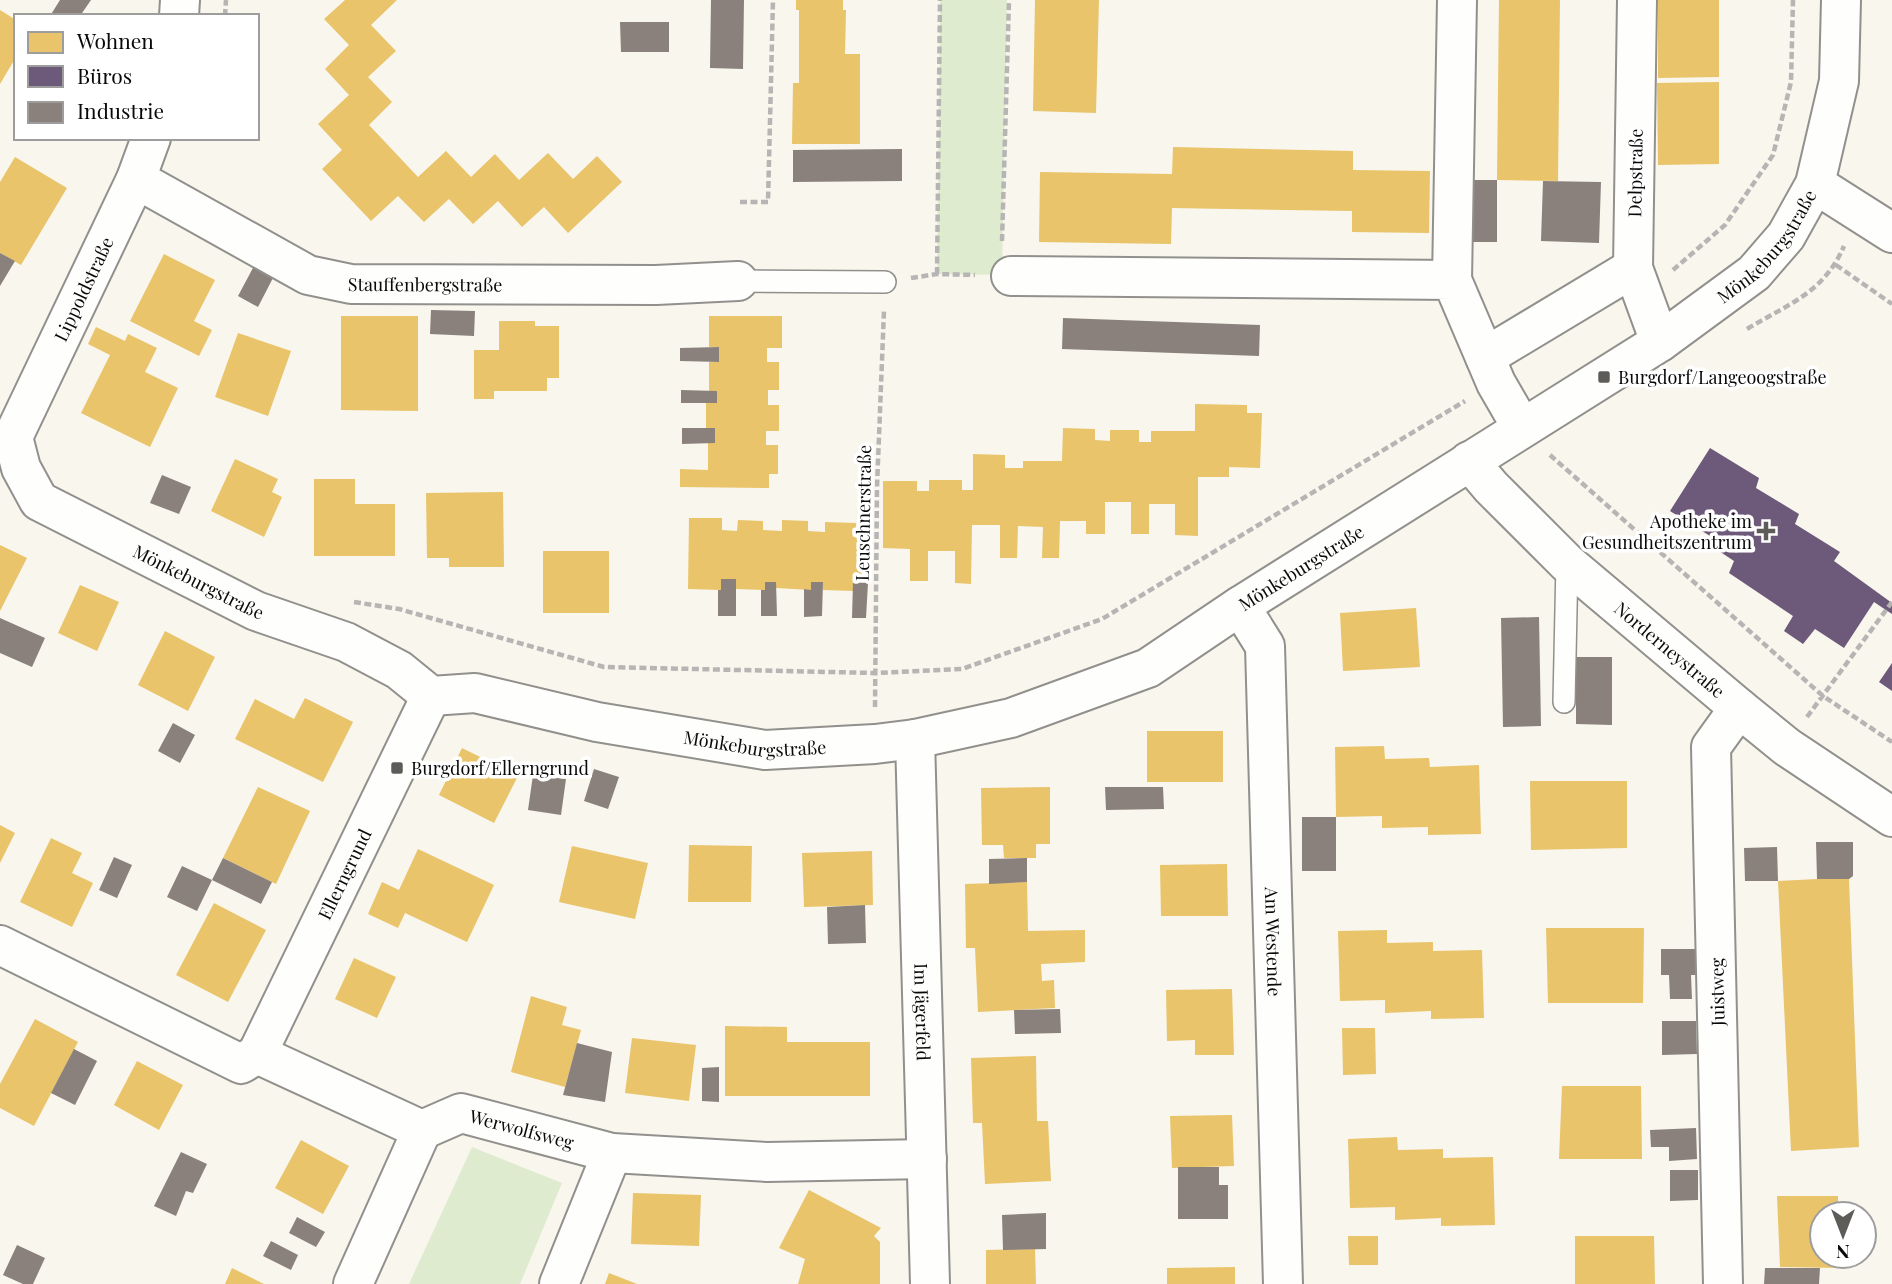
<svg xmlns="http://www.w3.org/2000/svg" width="1892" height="1284" viewBox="0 0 1892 1284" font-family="'Playfair Display',serif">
	<rect width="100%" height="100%" fill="#f8f6ed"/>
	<path fill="#dfebcf" d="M940 0H1007L1002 275 937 274Z
		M472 1147 562 1183 520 1284H409Z"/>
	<path fill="#e9c46a" d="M345 0H397L371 25 396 51 368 77 392 102 369 125 418 177 446 151 471 177 495 154 519 180 548 153 573 179 597 156 622 182 568 233 544 207 522 227 498 201 473 224 449 199 424 222 398 196 371 221 322 169 342 150 318 124 349 95 325 69 349 45 324 19Z
		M796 0H843V10H846L845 54H860V144H792L793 83H799V10H796Z
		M1035 0H1099L1096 113 1033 111Z
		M1499 0H1560L1558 181 1497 180Z
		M1658 0H1719V77L1658 78Z
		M0 10 16 20V57L0 84Z
		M1719 82V164L1658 165 1657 83Z
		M1173 147 1353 151V170L1430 171 1429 233 1352 232V211L1172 208 1171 244 1039 242 1040 172 1172 174Z
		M15 157 67 188 21 265 0 253V182Z
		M164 254 215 280 194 321 212 330 199 356 130 321Z
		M341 316H418V411L341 410Z
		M709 316H782V348H767V362H779V390H768V405H779V431H766V445H778V474H769V488L680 487V469L708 470V443H715V428H706V403H717V391H709V362H719V347H709Z
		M499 321H535V326H559V378H547V391H494V399H474V350H499Z
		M96 327 125 341 128 334 157 348 145 372 178 388 150 447 81 413 110 355 88 344Z
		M238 333 291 351 268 416 215 397Z
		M1195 404 1247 405V413H1262L1260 468 1229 467V477H1198V536L1175 535V504H1149V534H1131V502H1105V534H1086V521H1060L1059 558H1042L1043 527 1018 526 1017 558H1000V525H972L971 584 955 583V551H928V581H910V549L883 548V481H917V491H929V480H962V490H973V454L1005 455V468H1023V461H1062L1063 428 1095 429V440L1110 441V430H1139V442H1151V431H1195Z
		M235 459 278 479 272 492 282 497 264 537 211 511Z
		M314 479H355V504H395V556H314Z
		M503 492 504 567H449V558H427L426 493Z
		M689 518H722V530L737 531 738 520 763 521V530L782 531V520L808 521V531L825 532V522L856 523V533H868V583L853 582V591L823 590V582H811V590L776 588V582H765V590L736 589V579H721V590L688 589Z
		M0 545 27 558 0 611Z
		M543 551H609V613H543Z
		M80 585 119 602 97 651 58 633Z
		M1416 608 1420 667 1343 671 1340 613Z
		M165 631 215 657 188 711 138 685Z
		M305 698 353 722 323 782 235 739 255 699 294 719Z
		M1147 731H1223V782H1147Z
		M1384 746 1385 759 1429 758 1430 767 1479 765 1481 834 1428 835V827L1382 828V816L1336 817 1335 747Z
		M462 748 518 776 494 823 439 795Z
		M1530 781H1627V848L1531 850Z
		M258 787 310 811 276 884 223 858Z
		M1050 787V844H1036V858H1004L1003 845H982L981 788Z
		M0 825 15 833 0 863Z
		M51 838 82 853 72 873 93 883 72 927 20 902Z
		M689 845 752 846 751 902H688Z
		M572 846 648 863 635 919 559 902Z
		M418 849 494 885 467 942 405 913 398 928 368 914 382 882 399 890Z
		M872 851 873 905 804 907 802 853Z
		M1227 864 1228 916H1161L1160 865Z
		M1817 879H1849L1859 1147 1791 1151 1778 881Z
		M1027 882 1028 931 1085 930V962L1041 964 1042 981 1054 980 1055 1008 978 1012 975 948H966L965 884Z
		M214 903 266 930 228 1002 176 975Z
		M1546 928H1644L1643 1003H1548Z
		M1387 930V943L1433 942V951L1482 950 1484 1018 1431 1019V1011L1385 1013V1000L1340 1001 1338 931Z
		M354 958 396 977 377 1018 335 999Z
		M1232 989 1234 1055H1195V1040L1167 1041 1166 990Z
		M531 996 567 1007 562 1025 581 1030 565 1087 511 1072Z
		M35 1019 78 1042 34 1126 0 1108V1084Z
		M725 1026 787 1027V1042H870V1096H725Z
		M1342 1028H1375L1376 1074 1343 1075Z
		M632 1038 696 1045 689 1101 625 1093Z
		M1036 1056 1037 1121H1048L1051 1181 985 1184 982 1123H973L971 1058Z
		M137 1061 183 1085 159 1130 114 1105Z
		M1562 1086H1641L1642 1159H1559Z
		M1232 1115 1234 1166 1172 1168 1170 1116Z
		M1397 1137 1398 1150 1443 1149V1158L1493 1157 1495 1225 1441 1226V1218L1395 1220V1207L1350 1208 1348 1139Z
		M301 1140 349 1166 323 1214 275 1188Z
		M809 1190 881 1228 874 1236 880 1242V1284H798L805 1259 779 1248Z
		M633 1193 701 1195 699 1246 631 1244Z
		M1777 1196H1838V1214H1822V1256H1838L1839 1268 1780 1267Z
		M1348 1236H1378V1265H1349Z
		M1575 1236H1654L1655 1284H1575Z
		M1035 1249 1036 1284H986V1250Z
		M1235 1267V1284H1167V1268Z
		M232 1268 264 1284H225Z
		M609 1273 637 1284H605Z"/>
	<path fill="#6d597a" d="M1710 448 1759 478 1756 488 1799 514 1795 524 1840 552 1834 561 1892 603V614L1874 602 1844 648 1815 629 1803 644 1784 631 1793 616 1729 573 1734 561 1713 547 1718 541 1670 511Z
		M1892 663V691L1879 682Z"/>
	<path fill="#8a817c" d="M60 0H91L80 16H50Z
		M711 0H744L743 69 710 68Z
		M620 22H669V52H621Z
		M902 149V181L793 182V150Z
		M1469 180H1497V242H1469Z
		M1543 181 1601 182 1599 243 1541 241Z
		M0 253 15 261 0 286Z
		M254 266 274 276 258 307 238 296Z
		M431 310 475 311 474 336 430 334Z
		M1063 318 1260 325 1259 356 1062 349Z
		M719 347V362L680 361V348Z
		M681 390 717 391V403H681Z
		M682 428H715V443L682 444Z
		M162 475 191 487 179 514 150 503Z
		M721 579H736V616H718V590H721Z
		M765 582H776L777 616H761V590H765Z
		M811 582H823L822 616 804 617V589L811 590Z
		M853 582 868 583 866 618H852Z
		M1539 617 1541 726 1503 727 1501 618Z
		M0 618 45 638 32 667 0 653Z
		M1576 657H1612V725L1576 724Z
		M173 723 195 735 180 763 158 751Z
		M594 769 619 777 608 809 584 801Z
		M533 775 566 779 561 815 528 810Z
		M1105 787H1163L1164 809 1106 810Z
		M1302 817H1336V871H1302Z
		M1816 842H1853V876L1849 879H1817Z
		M1777 847 1778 881H1745L1744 848Z
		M114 857 132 865 117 898 99 890Z
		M223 858 272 882 261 904 212 880Z
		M1027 858V882L989 884V859Z
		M182 866 212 880 197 911 167 897Z
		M865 905 866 943 828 944 827 907Z
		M1661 949H1698V975H1691L1692 999H1670L1669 975H1661Z
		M1060 1009 1061 1033 1015 1034 1014 1010Z
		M1662 1021H1696L1697 1054 1662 1055Z
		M577 1043 612 1052 605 1102 563 1095Z
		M74 1049 97 1061 75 1105 51 1093Z
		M719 1067V1102L702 1101V1068Z
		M1696 1128 1697 1159 1669 1161V1147H1651L1650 1130Z
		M181 1152 207 1164 193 1193 186 1191 176 1216 154 1206Z
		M1178 1167H1219V1185H1228V1219H1178Z
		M1670 1170H1698V1200L1670 1201Z
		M1046 1213V1249L1003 1250 1002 1215Z
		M297 1217 325 1232 316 1247 289 1233Z
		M271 1241 298 1255 291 1270 263 1256Z
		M17 1245 45 1258 33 1284H23L3 1275Z
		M1765 1268H1820L1819 1284H1764Z"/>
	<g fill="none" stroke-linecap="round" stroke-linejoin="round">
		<defs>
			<path id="lane" d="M738 281 885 282
				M1564 702 1567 563"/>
			<g id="street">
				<path d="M1637 0 1633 268 1660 342"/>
				<path d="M179 16 180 0"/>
				<path id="s1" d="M136 179 308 275 351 284 656 285 738 281"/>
				<path d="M1815 184 1892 233"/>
				<path d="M1011 276 1452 280 1496 383 1522 428"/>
				<path d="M1452 280 1457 0"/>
				<path d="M1485 357 1633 268"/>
				<path id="s2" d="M13 437 136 179 151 138"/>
				<path id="s3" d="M0 440 13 437 21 468 39 501 256 611 346 642 399 670 431 696 475 693 597 722 765 750 875 744 915 739 1011 718 1148 668 1240 606 1660 342 1754 273 1786 236 1815 184 1839 81 1841 0"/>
				<path id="s4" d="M1469 461 1491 487 1567 563 1739 708 1787 747 1892 817"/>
				<path id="s5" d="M1240 606 1265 646 1283 1284"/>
				<path id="s6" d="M915 739 930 1284"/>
				<path d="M0 945 241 1064 257 1054"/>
				<path id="s7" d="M257 1054 422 1130 461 1113 612 1153 767 1162 927 1159"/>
				<path id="s8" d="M257 1054 431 696"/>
				<path d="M353 1284 422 1130"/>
				<path d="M559 1284 612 1153"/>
				<path d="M1723 1284 1711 747 1739 708"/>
			</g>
		</defs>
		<use href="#lane" stroke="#91908c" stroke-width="24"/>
		<use href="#street" stroke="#91908c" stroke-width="42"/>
		<path stroke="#b6b5b4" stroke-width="4.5" stroke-dasharray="7 3.5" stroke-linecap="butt" d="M225 16 226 0
			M740 202H768L773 0
			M1002 241 1009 0
			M1836 265 1892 304
			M1673 270 1725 225 1773 155 1791 82 1793 0
			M937 274 940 0
			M911 278 937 274 975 275
			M1747 329C1788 304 1824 293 1844 246
			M1550 455 1823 696 1892 742
			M354 602 399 609 604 667 875 673 962 669 1102 619 1465 401
			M875 707 877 487 884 310
			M1807 717 1892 602"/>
		<use href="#lane" stroke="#fefefc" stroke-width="21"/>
		<use href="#street" stroke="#fefefc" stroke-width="38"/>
	</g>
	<g fill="#5d5c59" stroke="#fff" stroke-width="2.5">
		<rect x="1597" y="370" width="14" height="14" rx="3.5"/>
		<path d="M1762.5 520.5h7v7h7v7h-7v7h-7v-7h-7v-7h7z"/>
		<rect x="390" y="761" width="14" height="14" rx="3.5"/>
	</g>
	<g text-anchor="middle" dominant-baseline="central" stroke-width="7" stroke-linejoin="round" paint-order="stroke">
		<g font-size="18" fill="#090909" stroke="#fff">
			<text transform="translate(1635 173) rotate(-89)">Delpstraße</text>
			<text stroke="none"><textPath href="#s3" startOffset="2009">Mönkeburgstraße</textPath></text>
			<text stroke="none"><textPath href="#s1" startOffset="315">Stauffenbergstraße</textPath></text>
			<text stroke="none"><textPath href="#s2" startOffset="164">Lippoldstraße</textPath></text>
			<text transform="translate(863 513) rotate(-89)">Leuschnerstraße</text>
			<text stroke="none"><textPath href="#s3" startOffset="1440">Mönkeburgstraße</textPath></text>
			<text stroke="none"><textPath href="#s3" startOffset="262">Mönkeburgstraße</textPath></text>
			<text stroke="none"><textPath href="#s4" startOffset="276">Norderneystraße</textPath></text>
			<text stroke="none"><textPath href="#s3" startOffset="852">Mönkeburgstraße</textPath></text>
			<text stroke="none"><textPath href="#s8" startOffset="200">Ellerngrund</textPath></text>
			<text stroke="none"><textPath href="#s5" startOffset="343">Am Westende</textPath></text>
			<text transform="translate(1717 992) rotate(-91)">Juistweg</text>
			<text stroke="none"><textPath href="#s6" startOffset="273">Im Jägerfeld</textPath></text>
			<text stroke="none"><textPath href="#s7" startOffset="287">Werwolfsweg</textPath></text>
		</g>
		<g font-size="18" fill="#090909" stroke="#fff" text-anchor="start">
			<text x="1618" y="377">Burgdorf/Langeoogstraße</text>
			<text x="1752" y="521" text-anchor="end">Apotheke im<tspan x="1752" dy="21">Gesundheitszentrum</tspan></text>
			<text x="411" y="768">Burgdorf/Ellerngrund</text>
		</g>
	</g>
	<rect x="14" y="14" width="245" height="126" fill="#ffffff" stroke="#9d9d9d" stroke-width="2"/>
	<rect x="28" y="32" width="35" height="21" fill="#e9c46a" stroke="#9d9d9d" stroke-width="2"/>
	<text x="77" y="49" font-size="21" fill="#090909">Wohnen</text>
	<rect x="28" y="66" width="35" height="21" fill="#6d597a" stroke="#9d9d9d" stroke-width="2"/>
	<text x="77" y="84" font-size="21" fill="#090909">Büros</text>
	<rect x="28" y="102" width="35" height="21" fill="#8a817c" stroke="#9d9d9d" stroke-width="2"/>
	<text x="77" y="119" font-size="21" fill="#090909">Industrie</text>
	<g transform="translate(1843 1235) rotate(180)"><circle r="33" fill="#ffffff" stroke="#9d9d9d" stroke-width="2"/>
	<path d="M0-5L12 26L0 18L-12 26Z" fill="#5d5c59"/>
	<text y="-10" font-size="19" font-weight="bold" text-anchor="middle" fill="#090909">N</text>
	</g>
</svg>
